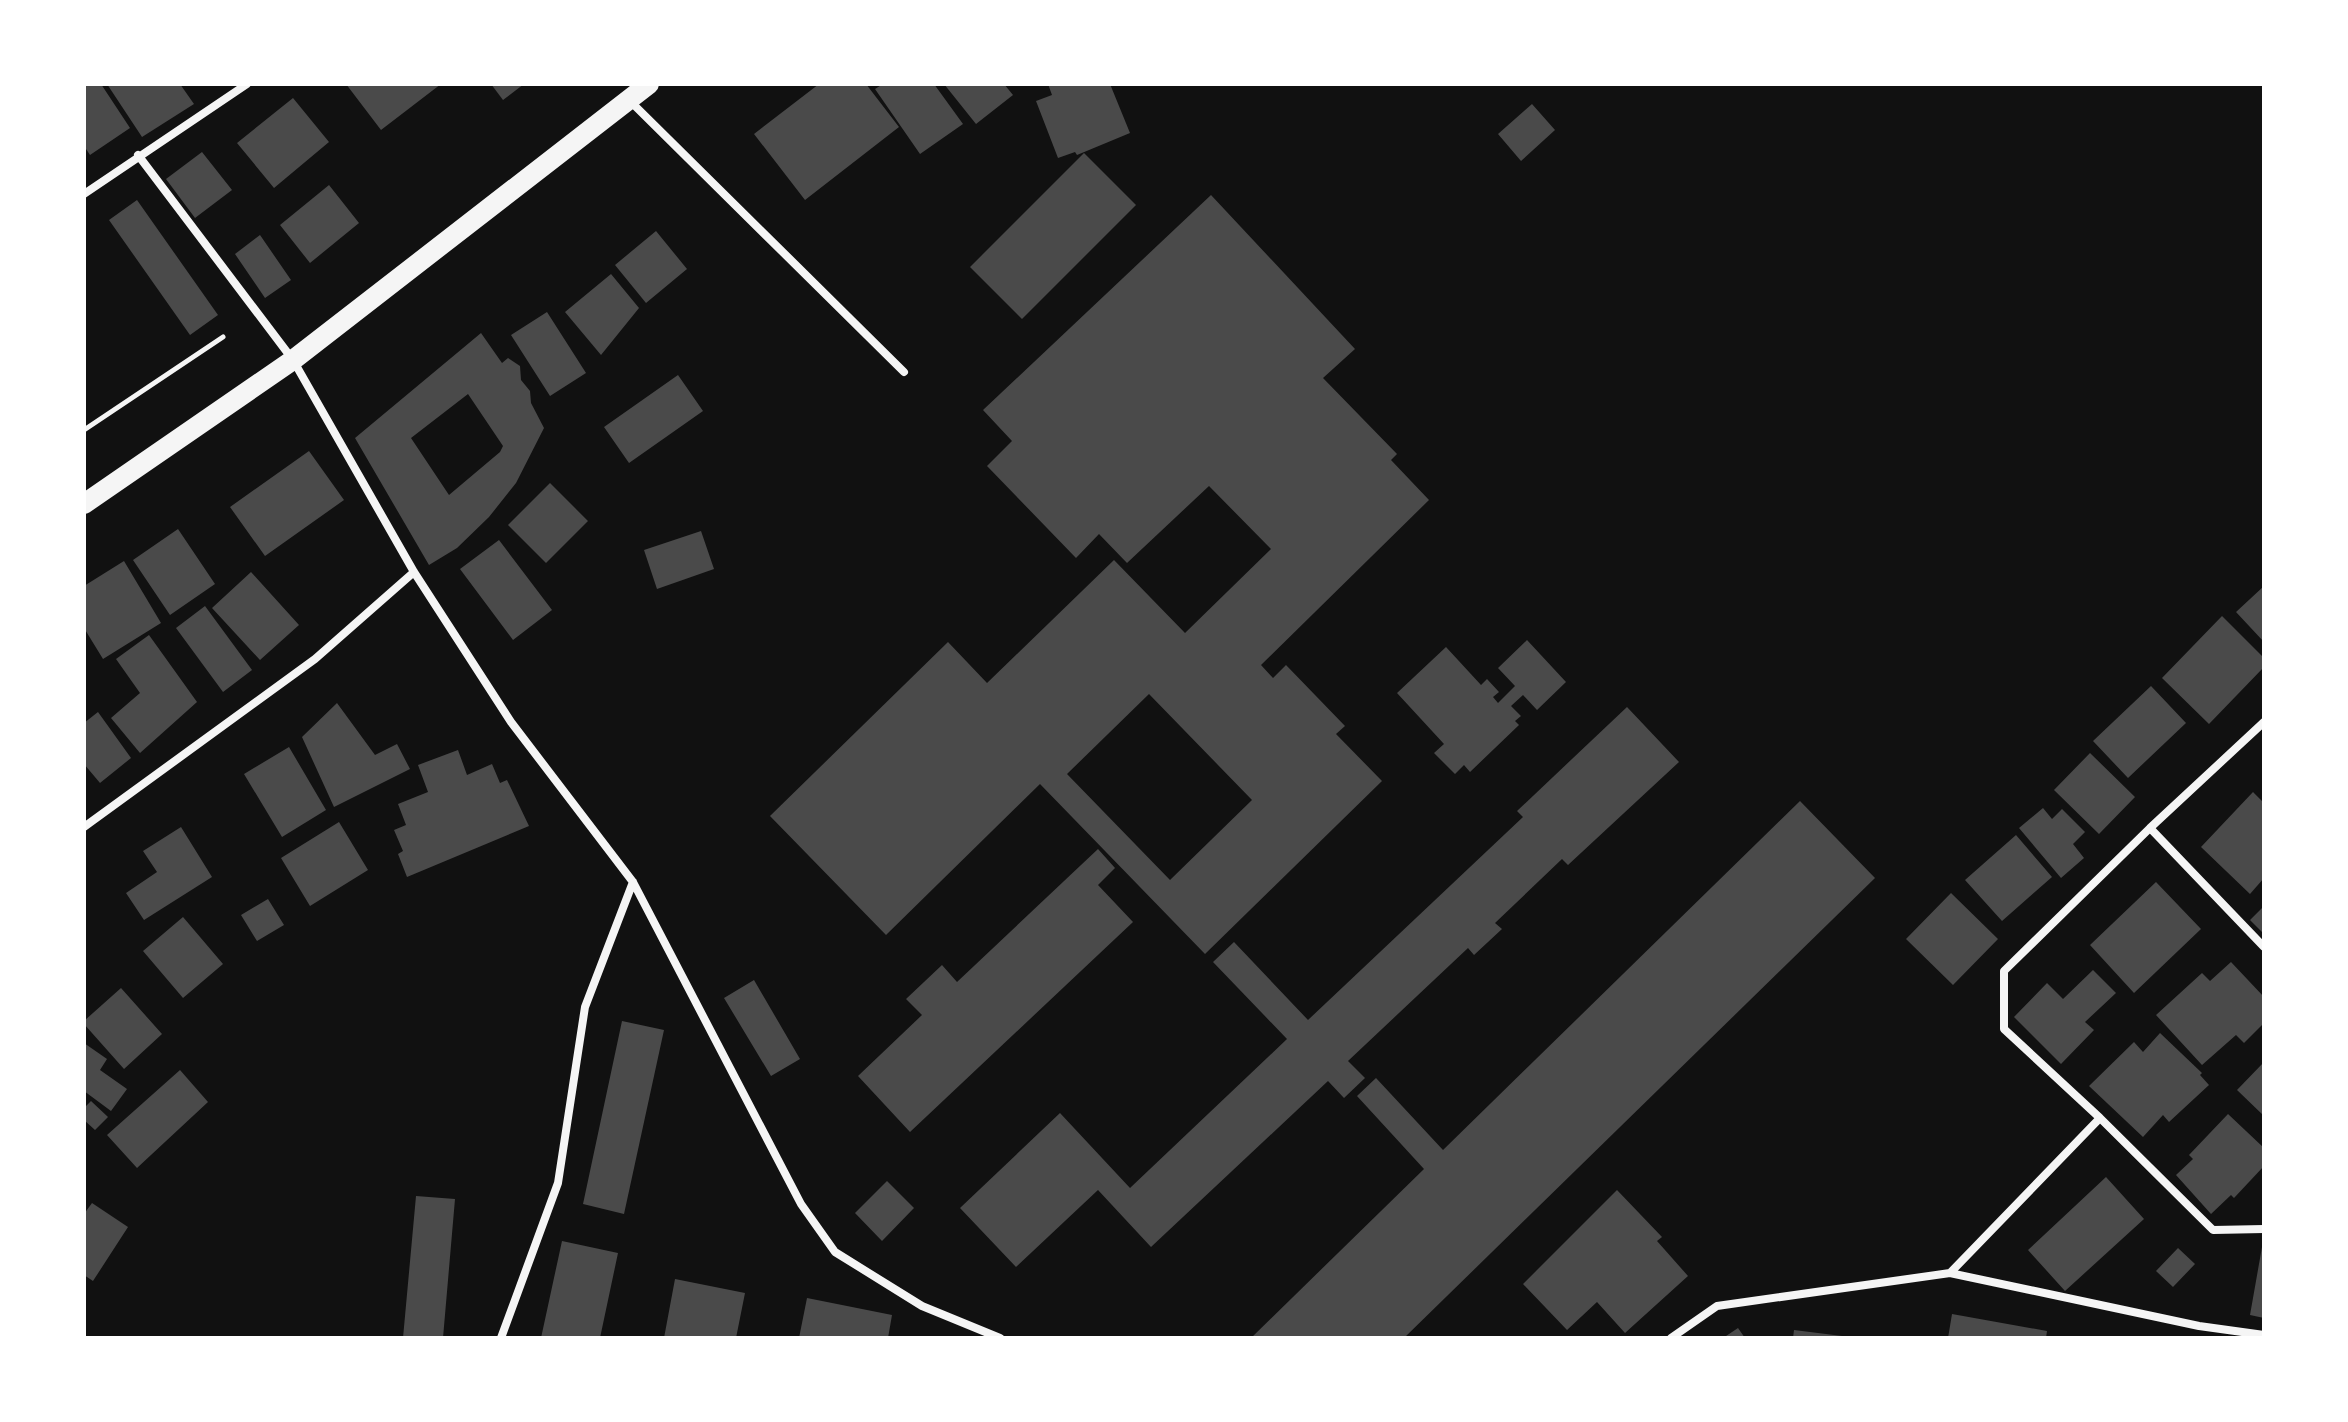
<svg xmlns="http://www.w3.org/2000/svg" width="2348" height="1422" viewBox="0 0 2348 1422" font-family="'IBM Plex Serif',serif">
	<rect width="100%" height="100%" fill="#111"/>
	<path fill="#4a4a4a" fill-rule="evenodd" d="M84 84H101L130 128 90 155 84 146Z
		M107 84H180L194 104 142 137Z
		M346 84H441L381 130Z
		M491 84H524L503 100Z
		M819 84H866L899 127 805 200 754 134Z
		M883 84H934L963 124 920 154 875 89Z
		M944 84H1004L1013 95 976 124Z
		M1048 84H1110L1130 133 1077 155 1075 152 1058 158 1036 101 1052 95Z
		M293 98 329 142 274 188 237 143Z
		M1532 104 1555 130 1521 161 1498 134Z
		M202 152 232 190 195 218 166 179Z
		M1084 153 1136 205 1022 319 970 267Z
		M329 185 359 223 310 263 280 225Z
		M1211 195 1355 349 1323 378 1397 454 1391 460 1429 500 1261 665 1273 678 1286 665 1345 726 1336 734 1382 781 1205 954 1040 784 886 935 770 816 948 642 987 683 1114 560 1185 633 1271 549 1209 486 1127 563 1099 534 1076 558 987 466 1012 441 983 410ZM1149 694 1252 800 1170 880 1067 774Z
		M137 200 218 315 190 335 109 220Z
		M656 231 687 269 646 303 615 265Z
		M260 235 291 280 265 298 235 254Z
		M611 274 639 308 601 355 565 312Z
		M547 312 586 373 550 396 511 335Z
		M481 333 502 363 508 358 520 366 521 380 530 391 531 403 544 428 516 483 489 517 457 548 429 565 355 438ZM468 394 503 446 500 452 449 495 411 438Z
		M678 375 703 411 629 463 604 427Z
		M309 451 344 500 265 556 230 507Z
		M550 483 588 521 546 563 508 525Z
		M178 529 215 584 170 615 133 560Z
		M701 531 714 569 657 589 644 550Z
		M499 540 552 610 513 640 460 569Z
		M124 561 161 623 103 659 84 628V586Z
		M251 572 299 625 260 660 212 608Z
		M2264 586V642L2236 612Z
		M205 606 252 670 223 692 176 628Z
		M2222 616 2264 658V667L2209 724 2162 678Z
		M149 635 197 702 140 753 111 718 140 693 116 659Z
		M1527 640 1566 682 1537 710 1523 695 1511 706 1521 716 1515 721 1519 725 1470 772 1464 765 1455 774 1434 753 1444 744 1397 693 1446 647 1481 685 1487 679 1499 692 1493 697 1498 703 1515 686 1498 668Z
		M2151 686 2186 723 2128 778 2093 741Z
		M337 703 375 755 397 744 410 769 334 807 302 737Z
		M1627 707 1679 762 1568 865 1562 859 1495 923 1502 929 1474 955 1468 948 1348 1061 1365 1078 1344 1098 1328 1081 1151 1247 1098 1190 1016 1267 960 1208 1060 1113 1130 1188 1287 1039 1213 962 1234 942 1308 1020 1523 817 1517 811Z
		M98 712 131 758 100 783 84 764V723Z
		M289 747 326 810 282 837 244 774Z
		M458 750 467 775 492 764 500 783 507 780 529 826 407 877 398 854 403 851 394 830 406 825 398 804 428 792 418 765Z
		M2090 753 2135 797 2099 834 2054 790Z
		M2253 792 2264 803V878L2250 894 2201 847Z
		M1800 801 1875 878 1404 1338H1251L1424 1169 1357 1096 1376 1078 1443 1150Z
		M2043 808 2052 819 2062 809 2085 832 2073 844 2084 858 2061 878 2019 828Z
		M339 822 368 870 310 906 281 858Z
		M181 827 212 877 144 920 126 893 157 872 143 851Z
		M2016 835 2052 877 2002 921 1965 880Z
		M1098 849 1115 868 1098 885 1133 922 910 1132 858 1076 922 1015 906 999 942 965 957 982Z
		M2156 882 2201 929 2134 993 2090 945Z
		M1951 893 1998 939 1953 985 1906 939Z
		M268 899 284 925 257 941 241 915Z
		M2264 906V934L2250 920Z
		M183 917 223 964 183 998 143 951Z
		M2231 962 2264 997V1023L2244 1043 2236 1035 2202 1065 2156 1015 2202 973 2210 981Z
		M2093 970 2116 993 2085 1022 2094 1030 2061 1064 2014 1017 2047 983 2063 999Z
		M754 980 800 1059 771 1076 724 998Z
		M121 988 162 1034 124 1069 84 1024V1021Z
		M622 1021 664 1030 624 1214 583 1204Z
		M2160 1033 2202 1073 2200 1075 2209 1085 2169 1122 2163 1115 2143 1137 2089 1086 2134 1042 2143 1052Z
		M84 1043 107 1059 100 1070 127 1089 111 1111 84 1091Z
		M2264 1062V1116L2237 1090Z
		M180 1070 208 1102 137 1168 107 1135Z
		M91 1101 108 1117 95 1130 84 1120V1108Z
		M2228 1114 2264 1148V1166L2234 1198 2231 1195 2211 1214 2176 1175 2193 1159 2189 1155Z
		M2106 1177 2144 1219 2065 1291 2028 1250Z
		M887 1181 914 1208 882 1241 855 1213Z
		M1617 1190 1662 1237 1657 1241 1688 1276 1625 1333 1597 1302 1567 1330 1523 1284Z
		M416 1196 455 1199 443 1338H403Z
		M92 1203 128 1227 93 1281 84 1275V1214Z
		M562 1241 618 1253 600 1338H541Z
		M2262 1247H2264V1318L2250 1315Z
		M2178 1248 2195 1264 2173 1287 2156 1271Z
		M675 1279 745 1293 736 1338H664Z
		M807 1298 892 1315 888 1338H799Z
		M1952 1314 2047 1331 2046 1338H1948Z
		M1738 1328 1745 1338H1723Z
		M1794 1330 1842 1336 1841 1338H1793Z"/>
	<g fill="none" stroke-linecap="round" stroke-linejoin="round">
		<path stroke="#f5f5f5" stroke-width="5" d="M84 430 223 337"/>
		<path stroke="#f5f5f5" stroke-width="8" d="M628 99 904 372
			M138 155 293 360 414 572 511 722 633 882 801 1204 835 1252 922 1306 1000 1338
			M84 194 247 84
			M2264 722 2150 828 2004 971V1029L2100 1118 2213 1230 2264 1229
			M84 827 315 659 414 572
			M2150 828 2264 947
			M1950 1273 2100 1118
			M501 1338 558 1183 585 1007 633 882
			M1671 1338 1717 1306 1950 1273 2199 1326 2264 1335"/>
		<path stroke="#f5f5f5" stroke-width="20" d="M84 504 293 360 649 84"/>
	</g>
	<rect width="2348" height="1422" fill="none" stroke="#ffffff" stroke-width="172"/>
</svg>
